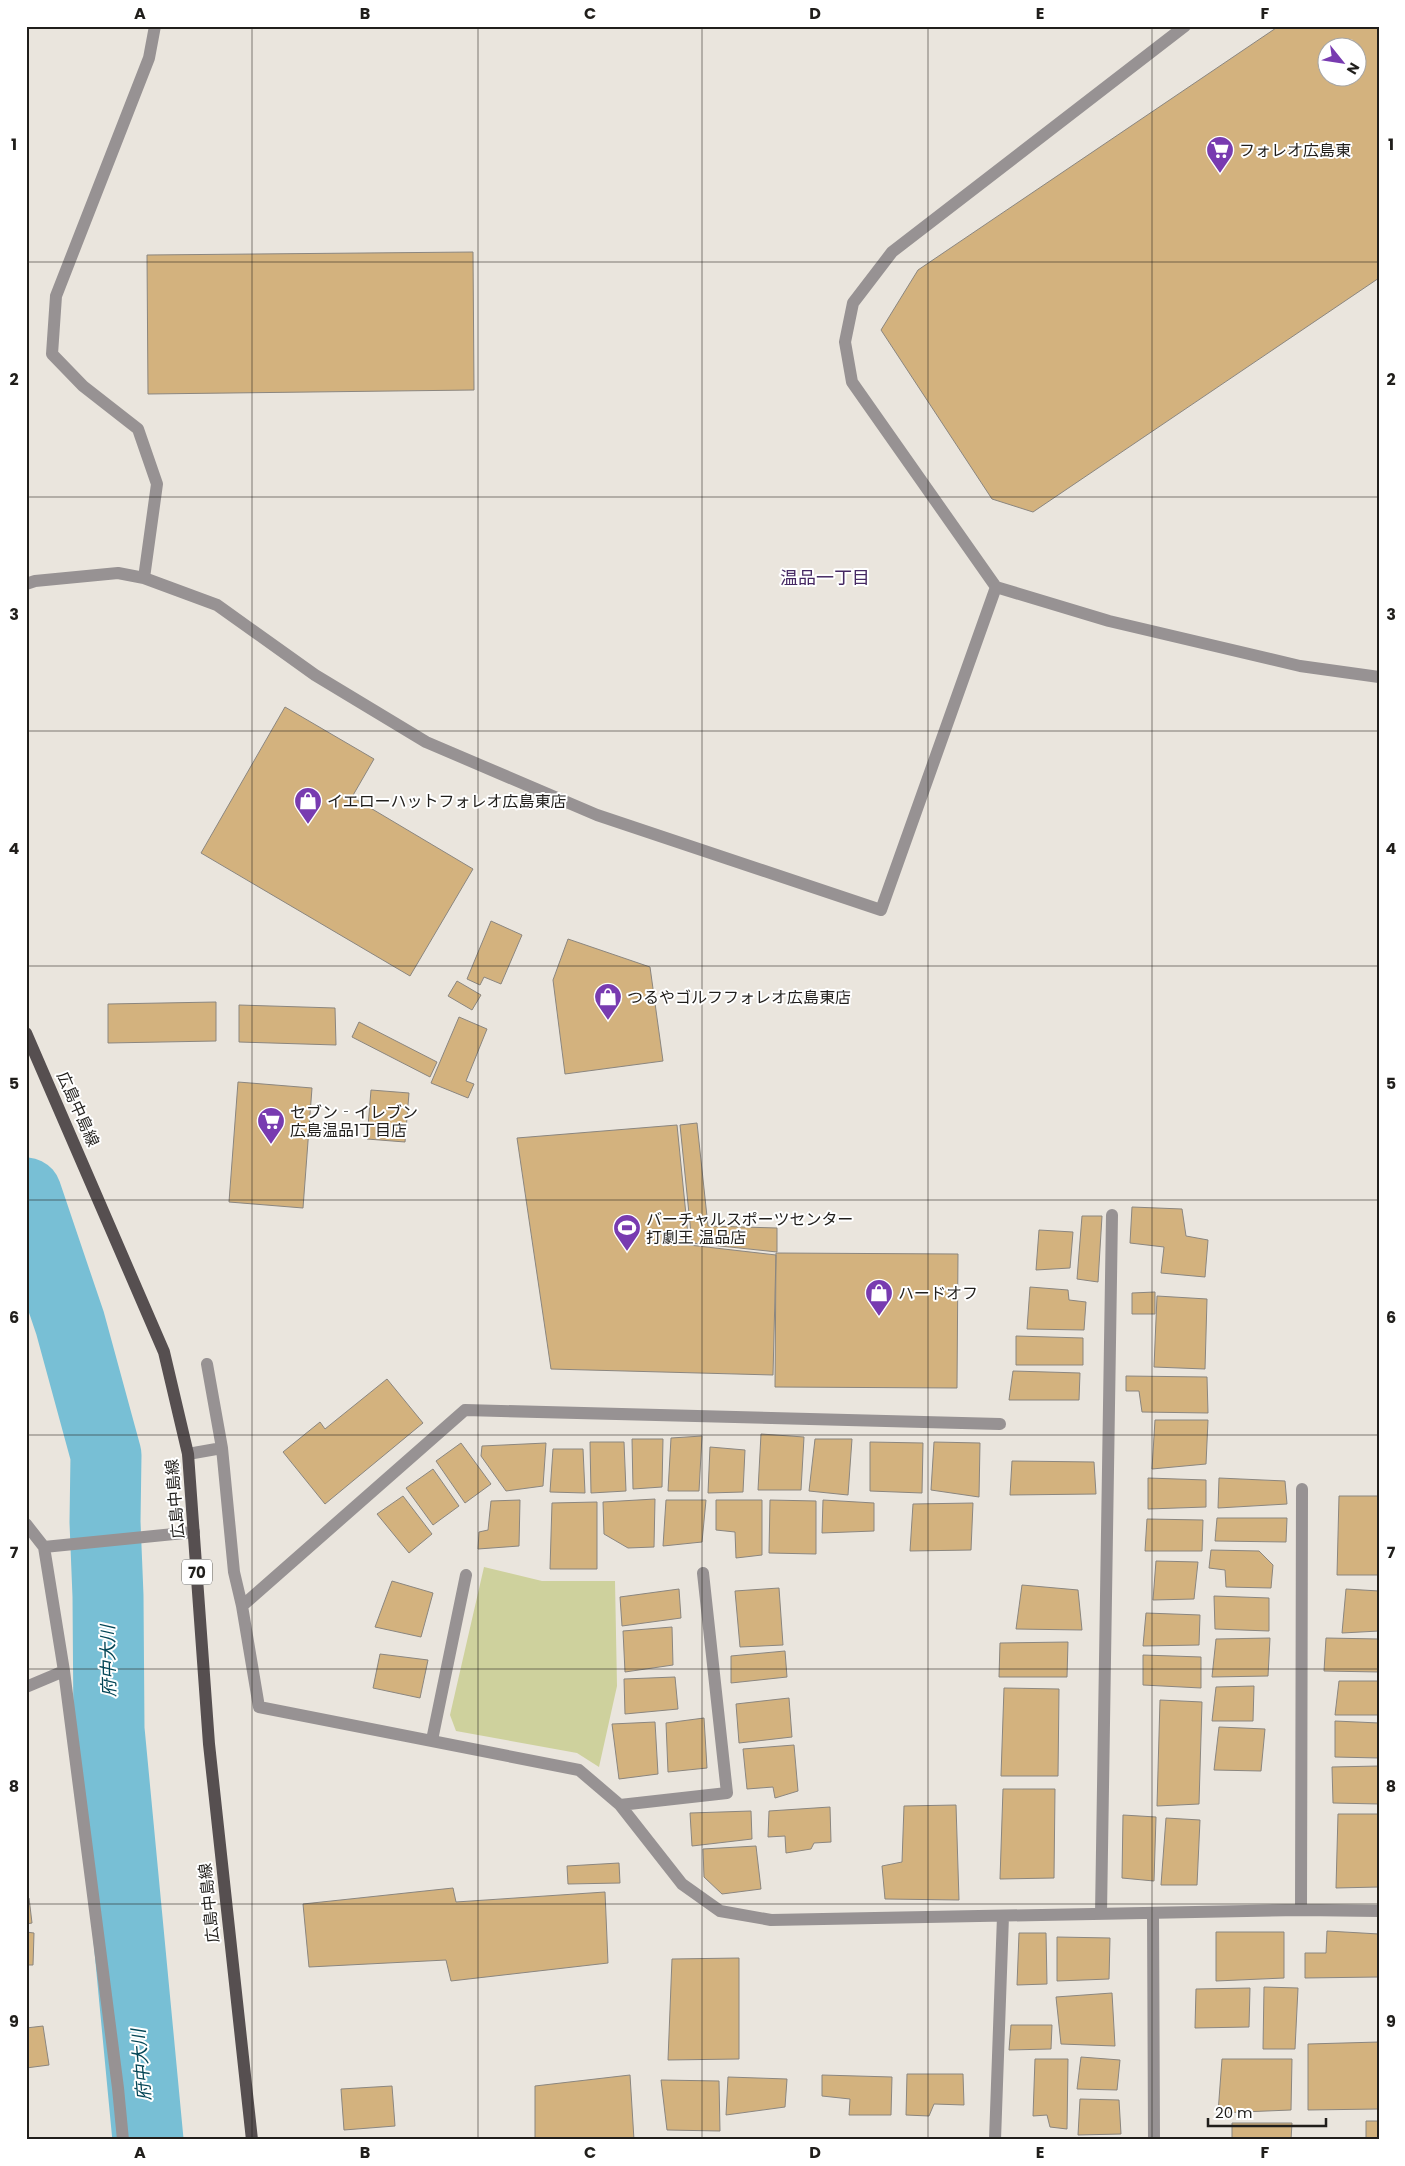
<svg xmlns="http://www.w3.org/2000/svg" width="1405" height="2166" viewBox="0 0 1405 2166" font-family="Poppins,'Noto Sans JP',sans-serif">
	<rect width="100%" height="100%" fill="#eae5dd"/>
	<path fill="#ced19d" d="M484 1567 542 1581H615L617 1686 599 1767 577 1753 456 1731 450 1715Z"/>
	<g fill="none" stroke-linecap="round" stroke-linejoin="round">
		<path stroke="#78bfd5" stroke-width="71" d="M26 1193 70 1323 106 1455 105 1522 108 1596 109 1729 148 2140"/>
	</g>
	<path fill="#d3b27e" stroke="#8b867f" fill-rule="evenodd" d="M1279 26H1379V278L1033 512 992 499 881 330 918 270ZM1328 48H1358V78H1328Z
		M473 252 474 390 148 394 147 255Z
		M285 707 374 759 352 797 473 869 410 976 201 853Z
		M491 921 522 935 501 984 484 977 480 985 467 979Z
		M568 939 650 967 663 1061 565 1074 553 980Z
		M457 981 481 995 472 1010 448 996Z
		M216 1002V1041L108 1043V1004Z
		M239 1005 335 1008 336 1045 239 1042Z
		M459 1017 487 1029 466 1081 474 1084 468 1098 431 1083Z
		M359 1022 437 1062 430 1077 352 1037Z
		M238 1082 312 1088 303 1208 229 1202Z
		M371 1090 409 1093 405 1142 367 1139Z
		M697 1123 708 1226 777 1228V1252L692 1243 680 1125Z
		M677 1125 689 1245 776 1255 773 1375 551 1369 517 1138Z
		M1132 1207 1182 1209 1186 1236 1208 1240 1205 1277 1161 1273 1164 1247 1130 1243Z
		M1082 1216H1102L1098 1282 1077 1279Z
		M1039 1230 1073 1232 1070 1268 1036 1270Z
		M776 1253 958 1254 957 1388 775 1387Z
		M1030 1287 1068 1290 1069 1300 1086 1302 1084 1330 1027 1329Z
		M1155 1292V1314H1132V1293Z
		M1157 1296 1207 1299 1205 1369 1154 1367Z
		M1016 1336 1083 1338V1365H1016Z
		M1013 1371 1080 1373 1079 1400H1009Z
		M1126 1376 1207 1377 1208 1413 1142 1412 1139 1391H1126Z
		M387 1379 423 1423 325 1504 283 1452 320 1422 325 1429Z
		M1155 1420H1208L1206 1464 1152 1469Z
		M761 1434 804 1437 801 1490H758Z
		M702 1436 699 1491H668L671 1438Z
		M632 1439H663L662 1487 633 1489Z
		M815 1439H852L848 1495 809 1491Z
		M590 1442H624L626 1491 591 1493Z
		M870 1442 923 1443 922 1493 870 1491Z
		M934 1442 980 1443 979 1497 931 1490Z
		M461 1443 491 1484 465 1503 436 1461Z
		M546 1443 543 1486 506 1491 481 1456 482 1446Z
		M710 1447 745 1450 743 1492 708 1493Z
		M553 1449H583L585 1493 550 1492Z
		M1012 1461 1094 1462 1096 1494 1010 1495Z
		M433 1469 459 1506 433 1525 406 1488Z
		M1148 1478 1206 1480V1507L1148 1509Z
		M1219 1478 1285 1481 1287 1504 1218 1508Z
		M403 1496 432 1534 409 1553 377 1514Z
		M1339 1496H1379V1575H1337Z
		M655 1499 654 1547 628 1548 604 1534 603 1502Z
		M520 1500 519 1546 478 1549 479 1532 488 1530 491 1501Z
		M666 1500H706L702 1542 663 1546Z
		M716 1500H762V1555L736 1558 735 1532 716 1530Z
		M770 1500 816 1501V1554L769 1553Z
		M823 1500 874 1503V1531L822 1533Z
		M597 1502V1569H550L552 1503Z
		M973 1503 971 1550 910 1551 913 1504Z
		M1217 1518H1287L1286 1542 1215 1541Z
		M1147 1519 1203 1520 1202 1551H1145Z
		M1211 1550 1259 1551 1273 1565 1271 1588 1226 1587 1225 1570 1209 1568Z
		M1156 1561 1198 1562 1194 1599 1153 1600Z
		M392 1581 433 1593 421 1637 375 1627Z
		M1022 1585 1078 1590 1082 1630 1016 1629Z
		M779 1588 783 1645 740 1647 735 1591Z
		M679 1589 681 1618 622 1626 620 1597Z
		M1346 1589 1379 1591V1631L1342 1633Z
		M1214 1596 1269 1598V1631L1215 1629Z
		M1146 1613 1200 1615 1199 1645 1143 1646Z
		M672 1627 673 1665 625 1672 623 1631Z
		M1270 1638 1268 1676 1212 1677 1216 1639Z
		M1326 1638 1379 1639V1672L1324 1671Z
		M1068 1642 1067 1677H999L1000 1643Z
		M785 1651 787 1677 731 1683V1656Z
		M380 1654 428 1660 420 1698 373 1688Z
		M1143 1655 1201 1657V1688L1143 1685Z
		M675 1677 678 1709 625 1714 624 1679Z
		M1339 1681H1379V1715H1335Z
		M1254 1686 1253 1721H1212L1216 1687Z
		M1004 1688 1059 1689 1058 1776H1001Z
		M789 1698 792 1737 739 1743 736 1704Z
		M1160 1700 1202 1702 1199 1804 1157 1806Z
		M704 1718 707 1768 668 1772 666 1723Z
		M1335 1721 1379 1723V1758L1335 1757Z
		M655 1722 658 1774 619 1779 612 1724Z
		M1219 1727 1265 1729 1261 1771 1214 1770Z
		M794 1745 798 1791 775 1798 773 1787 747 1789 743 1749Z
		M1379 1766V1804L1333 1803 1332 1767Z
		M1003 1789H1055L1054 1878 1000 1879Z
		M956 1805 959 1900 885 1899 882 1866 902 1862 904 1806Z
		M830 1807 831 1842 814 1843 811 1849 786 1853 785 1836 768 1837 769 1811Z
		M751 1811 752 1839 692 1846 690 1813Z
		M1338 1814H1379V1887L1336 1888Z
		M1123 1815 1156 1817 1154 1881 1122 1878Z
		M1166 1818 1200 1820 1197 1885H1161Z
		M756 1846 761 1889 722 1894 704 1877 703 1849Z
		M619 1863 620 1883 568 1884 567 1866Z
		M453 1888 456 1902 605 1892 608 1963 451 1981 446 1960 309 1967 303 1904Z
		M26 1898H29L32 1923 26 1924Z
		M1327 1931 1379 1934V1977L1305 1978V1953H1326Z
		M26 1932 34 1933 33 1965H26Z
		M1216 1932H1284V1978L1216 1981Z
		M1019 1933H1046L1047 1984 1017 1985Z
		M1057 1937 1110 1938 1109 1979 1057 1981Z
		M739 1958V2059L668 2060 672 1959Z
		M1264 1987 1298 1988 1295 2049H1263Z
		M1250 1988 1249 2027 1195 2028 1196 1989Z
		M1112 1993 1115 2046 1061 2044 1056 1997Z
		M1011 2025H1052L1051 2049 1009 2050Z
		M43 2026 49 2065 26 2068V2028Z
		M1379 2042V2109L1308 2110V2044Z
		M1081 2057 1120 2060 1117 2090 1077 2089Z
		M1035 2059H1068L1067 2129 1050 2127 1047 2115 1033 2116Z
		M1222 2059H1292L1291 2110 1218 2113Z
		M907 2074H963L964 2105 934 2104 929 2116 906 2115Z
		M630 2075 634 2140H535V2086Z
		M822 2075 892 2077 891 2115H849L850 2099 822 2096Z
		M728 2077 787 2079 785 2107 726 2115Z
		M661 2080 719 2081 720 2131 667 2130Z
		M392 2086 395 2126 344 2130 341 2089Z
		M1080 2099 1119 2100 1121 2134 1078 2135Z
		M1366 2121H1379V2140H1366Z
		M1232 2123H1292L1291 2140H1232Z"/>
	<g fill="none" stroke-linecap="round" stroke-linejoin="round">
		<path stroke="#979293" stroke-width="12" d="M144 578 157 484 138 429 83 386 52 354 56 296 149 58 155 26
			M26 584 35 581 118 573 144 578 217 605 315 675 426 742 597 815 881 910 996 587 852 382 845 342 853 303 892 252 1185 26
			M996 587 1109 621 1300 666 1379 677
			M207 1364 222 1448
			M188 1454 222 1448 234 1572 242 1606 259 1707 579 1770 620 1805 682 1884 720 1911 771 1920 1301 1910 1379 1911
			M26 1524 44 1547 194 1532
			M44 1547 64 1671 118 2088 123 2140
			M242 1606 465 1410 1000 1424
			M26 1687 64 1671
			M432 1740 466 1575
			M620 1805 727 1793 703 1573
			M1301 1910 1302 1489
			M1153 1913 1154 2140
			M1101 1914 1112 1215
			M995 2140 1003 1916"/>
		<path stroke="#564f50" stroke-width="12" d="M26 1033 164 1352 188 1454 209 1744 252 2140"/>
	</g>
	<path fill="none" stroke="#201e1b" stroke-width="1" stroke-opacity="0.55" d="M252 26V2140M478 26V2140M702 26V2140M928 26V2140M1152 26V2140M26 262H1379M26 497H1379M26 731H1379M26 966H1379M26 1200H1379M26 1435H1379M26 1669H1379M26 1904H1379"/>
	<defs>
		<symbol id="supermarket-pin" viewBox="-11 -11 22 30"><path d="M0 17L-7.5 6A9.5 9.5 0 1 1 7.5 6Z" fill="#783bb0" stroke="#fff"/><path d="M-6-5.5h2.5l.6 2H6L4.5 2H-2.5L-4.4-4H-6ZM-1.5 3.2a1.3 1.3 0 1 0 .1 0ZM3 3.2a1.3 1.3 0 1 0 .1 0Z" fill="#fff"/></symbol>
		<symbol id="shop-pin" viewBox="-11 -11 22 30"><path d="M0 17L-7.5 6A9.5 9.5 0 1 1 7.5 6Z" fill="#783bb0" stroke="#fff"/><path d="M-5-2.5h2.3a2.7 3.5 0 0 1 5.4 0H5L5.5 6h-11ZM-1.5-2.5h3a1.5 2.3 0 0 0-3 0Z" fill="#fff"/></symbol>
		<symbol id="stadium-pin" viewBox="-11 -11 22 30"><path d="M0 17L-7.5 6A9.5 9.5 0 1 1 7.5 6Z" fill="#783bb0" stroke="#fff"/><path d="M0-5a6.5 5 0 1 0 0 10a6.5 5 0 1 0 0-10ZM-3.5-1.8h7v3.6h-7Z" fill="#fff"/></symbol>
	</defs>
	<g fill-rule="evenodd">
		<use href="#supermarket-pin" x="1204" y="134" width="32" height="43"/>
		<use href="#shop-pin" x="292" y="785" width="32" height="43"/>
		<use href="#shop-pin" x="592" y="981" width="32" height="43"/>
		<use href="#supermarket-pin" x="255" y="1105" width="32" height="43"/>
		<use href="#stadium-pin" x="611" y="1212" width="32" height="43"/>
		<use href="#shop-pin" x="863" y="1277" width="32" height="43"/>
	</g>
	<g text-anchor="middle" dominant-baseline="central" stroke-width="4" stroke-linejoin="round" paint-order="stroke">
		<rect fill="#fff" stroke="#63625f" stroke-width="1" x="182" y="1559.5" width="30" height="25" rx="4"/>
		<g font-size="15" font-weight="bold" fill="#201e1b">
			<text x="197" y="1572">70</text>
		</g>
		<g font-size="16" fill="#201e1b" stroke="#fff" text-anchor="start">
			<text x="1239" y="150">フォレオ広島東</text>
			<text x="327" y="801">イエローハットフォレオ広島東店</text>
			<text x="627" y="997">つるやゴルフフォレオ広島東店</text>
			<text x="290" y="1112">セブン‐イレブン<tspan x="290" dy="18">広島温品1丁目店</tspan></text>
			<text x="646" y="1219">バーチャルスポーツセンター<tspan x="646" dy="18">打劇王 温品店</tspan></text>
			<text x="898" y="1293">ハードオフ</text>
		</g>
		<g font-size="16" fill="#201e1b" stroke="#fff">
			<text transform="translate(78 1109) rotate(66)">広島中島線</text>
			<text transform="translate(175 1499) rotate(-95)">広島中島線</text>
			<text transform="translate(209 1903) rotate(-96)">広島中島線</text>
		</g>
		<g font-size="18" fill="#452862" stroke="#fff">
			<text x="825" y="577">温品一丁目</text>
		</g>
		<g font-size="18" font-style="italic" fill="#044656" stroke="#fff">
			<text transform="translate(108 1661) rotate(-91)">府中大川</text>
			<text transform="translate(141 2065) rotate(-95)">府中大川</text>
		</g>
	</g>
	<rect width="1405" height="2166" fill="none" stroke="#ffffff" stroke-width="55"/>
	<g transform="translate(1342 62) rotate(120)"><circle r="24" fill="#ffffff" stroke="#a6a5a4"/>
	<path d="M0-4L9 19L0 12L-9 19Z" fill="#783bb0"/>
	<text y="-8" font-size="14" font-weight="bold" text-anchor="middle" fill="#201e1b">N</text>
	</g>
	<path d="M1208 2118v8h118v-8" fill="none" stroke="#201e1b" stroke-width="2.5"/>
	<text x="1215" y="2118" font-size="15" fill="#201e1b" stroke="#ffffff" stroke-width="4" paint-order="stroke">20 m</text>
	<rect x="28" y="28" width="1350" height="2110" fill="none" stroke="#201e1b" stroke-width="2"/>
	<g font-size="16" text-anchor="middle" font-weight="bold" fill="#201e1b">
		<text x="140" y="19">A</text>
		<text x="365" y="19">B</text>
		<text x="590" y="19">C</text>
		<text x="815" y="19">D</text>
		<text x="1040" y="19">E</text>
		<text x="1265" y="19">F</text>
		<text x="14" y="150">1</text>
		<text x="1391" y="150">1</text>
		<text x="14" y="385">2</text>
		<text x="1391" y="385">2</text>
		<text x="14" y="620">3</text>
		<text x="1391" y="620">3</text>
		<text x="14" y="854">4</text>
		<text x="1391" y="854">4</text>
		<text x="14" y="1089">5</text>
		<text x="1391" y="1089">5</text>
		<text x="14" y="1323">6</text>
		<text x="1391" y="1323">6</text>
		<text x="14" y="1558">7</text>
		<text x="1391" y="1558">7</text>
		<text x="14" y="1792">8</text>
		<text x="1391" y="1792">8</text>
		<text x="14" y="2027">9</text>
		<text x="1391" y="2027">9</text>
		<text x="140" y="2158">A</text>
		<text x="365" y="2158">B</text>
		<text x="590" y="2158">C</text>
		<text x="815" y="2158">D</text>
		<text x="1040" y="2158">E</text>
		<text x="1265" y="2158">F</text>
	</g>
</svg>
